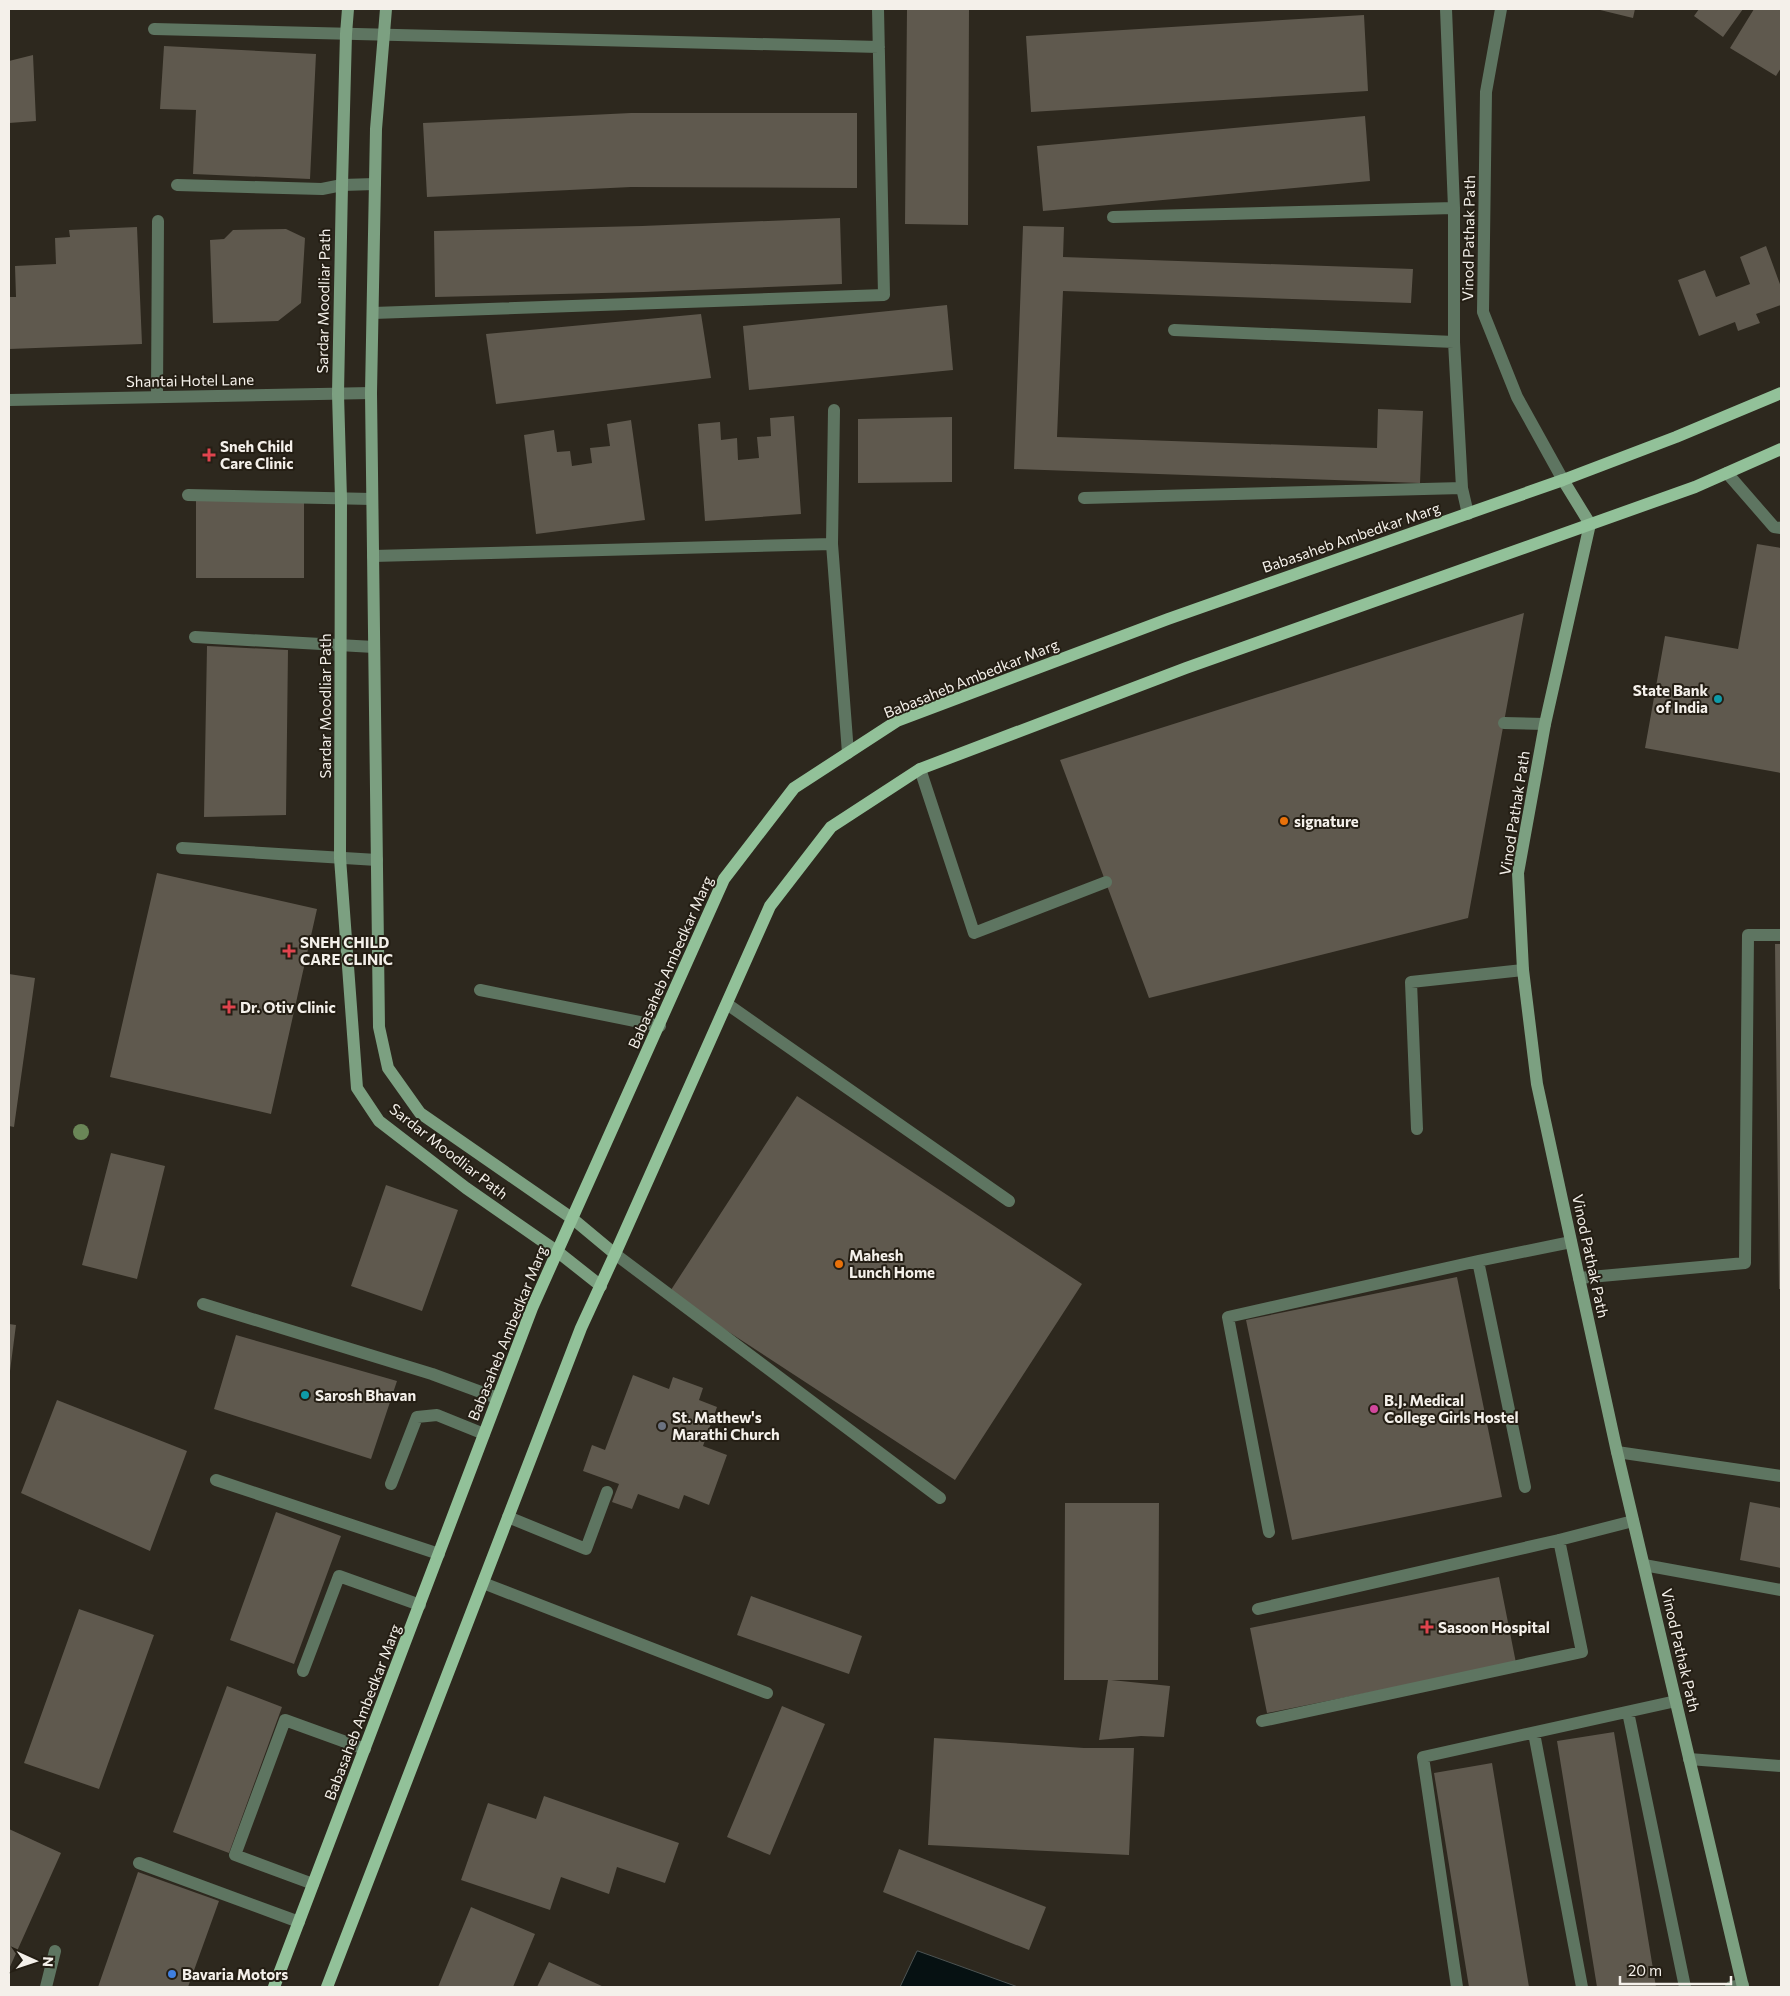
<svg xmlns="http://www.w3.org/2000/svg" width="1790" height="1996" viewBox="0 0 1790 1996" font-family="Commissioner,sans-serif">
	<rect width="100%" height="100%" fill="#2d281e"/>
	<path fill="#061112" stroke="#4d5453" d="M917 1951H918L1018 1987H900Z"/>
	<path fill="#5f594e" d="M907 9H969L968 225 905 224Z
		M1596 9H1635L1633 18Z
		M1699 9H1743L1723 37 1694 16Z
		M1754 9H1781V68L1776 76 1730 48Z
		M1364 15 1368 91 1031 112 1026 36Z
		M164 46 316 54 310 179 193 174 196 110 160 109Z
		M33 55 36 121 9 123V61Z
		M631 113H857V188L631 187 427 197 423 123Z
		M1365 116 1370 181 1043 211 1037 146Z
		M840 218 842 284 644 292 435 297 434 231 642 226Z
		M1023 226 1064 227 1063 257 1413 269 1411 303 1063 291 1057 437 1377 448 1378 409 1423 411 1420 483 1014 469Z
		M137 227 142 344 9 349V297H16L15 266 56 264 55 238 70 237 69 230Z
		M286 229 305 238 301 303 278 321 213 323 210 240 224 239 233 230Z
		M1766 246 1781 287V305L1756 314 1760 323 1738 331 1735 322 1699 336 1678 280 1705 270 1716 297 1750 284 1740 257Z
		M947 305 953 370 749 390 743 326Z
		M701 314 711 378 496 404 486 334Z
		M794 416 801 514 705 521 698 424 720 422 721 440 737 438 738 460 759 458 757 437 771 436 770 418Z
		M952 417V482L858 483V419Z
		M631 420 645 520 536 534 524 435 554 430 557 452 570 451 572 466 592 463 590 448 610 446 607 424Z
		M196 500 304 501V578H196Z
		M1757 544 1781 548V773L1645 748 1665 636 1738 649Z
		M1524 613 1468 918 1149 998 1060 760Z
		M207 646 288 650 286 815 204 817Z
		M157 873 317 909 271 1114 110 1077Z
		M1775 944H1781V1289H1779Z
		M9 974 35 978 14 1127 9 1126Z
		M797 1096 1082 1284 955 1480 669 1293Z
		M111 1153 165 1166 137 1279 82 1265Z
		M386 1185 458 1210 422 1311 351 1286Z
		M1457 1277 1502 1497 1292 1540 1246 1320Z
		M9 1324 16 1325 10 1371H9Z
		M236 1335 397 1381 371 1459 214 1409Z
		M633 1375 669 1389 673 1377 703 1388 699 1400 717 1407 703 1446 727 1455 709 1505 684 1495 679 1509 638 1494 632 1509 612 1502 619 1484 583 1471 592 1445 605 1450Z
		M57 1400 187 1451 150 1551 21 1493Z
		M1750 1502 1781 1508V1568L1740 1560Z
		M1065 1503H1159L1158 1680H1111L1170 1686 1164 1737 1141 1736 1099 1740 1108 1680H1064Z
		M276 1512 341 1536 294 1664 230 1640Z
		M1499 1577 1516 1663 1267 1713 1250 1628Z
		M751 1596 862 1636 849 1674 737 1635Z
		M79 1609 154 1635 99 1789 24 1763Z
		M227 1686 282 1707 229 1853 173 1832Z
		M782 1706 825 1724 770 1855 727 1837Z
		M1614 1732 1656 1987H1597L1557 1741Z
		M934 1738 1084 1748H1134L1129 1855 928 1845Z
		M1492 1763 1529 1987H1469L1434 1773Z
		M544 1796 679 1843 665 1883 617 1867 609 1894 561 1877 550 1910 461 1880 488 1803 536 1819Z
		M9 1829 61 1853 9 1969Z
		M899 1849 1046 1907 1029 1950 883 1892Z
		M138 1872 219 1901 188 1987H98Z
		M471 1907 535 1934 513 1987H438Z
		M549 1962 604 1987H537Z"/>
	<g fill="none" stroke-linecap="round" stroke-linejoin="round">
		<path stroke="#5e7561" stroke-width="12" d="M1446 9 1454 208V342L1462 488 1468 514
			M154 29 879 47
			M177 185 322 189 342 185 375 184
			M1113 217 1454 208
			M373 313 884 295 878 9
			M1174 330 1454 342
			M157 397 158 221
			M834 410 832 544 848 753
			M1727 473 1774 527 1781 528
			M188 495 372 499
			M1084 498 1462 488
			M373 556 832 544
			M195 637 374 647
			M1504 723 1545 724
			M920 769 974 933 1106 882
			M182 848 377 860
			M480 990 660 1026
			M727 1004 1009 1201
			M1417 1129 1411 982 1523 970
			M615 1254 940 1498
			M1478 1261 1525 1487
			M1579 1278 1745 1263 1748 935H1781
			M203 1304 432 1374 497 1398
			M1617 1452 1781 1476
			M216 1480 439 1554
			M391 1484 417 1417 437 1415 484 1434
			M508 1517 586 1549 607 1492
			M1269 1532 1228 1317 1478 1261 1571 1242
			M1644 1565 1781 1590
			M483 1583 767 1693
			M1258 1609 1559 1540 1633 1521
			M303 1671 339 1576 420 1605
			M1628 1712 1685 1987
			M1262 1721 1582 1652 1559 1540
			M1534 1733 1582 1987
			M1689 1759 1781 1766
			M139 1863 299 1922
			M313 1884 235 1855 285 1720 365 1749
			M46 1987 55 1951
			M1457 1987 1423 1757 1676 1701
			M1731 1987 1743 1985"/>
		<path stroke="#5e7561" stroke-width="12" d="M1501 9 1486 92 1483 312 1517 397 1563 480
			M9 400 371 393"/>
		<path stroke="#7ca081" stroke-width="12" d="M348 9 346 34 342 185 338 394 341 499 340 858 357 1088 379 1121 466 1188 558 1252 601 1286
			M386 9 376 129 371 393 379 1027 388 1068 420 1113 573 1219 615 1254
			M1563 480 1590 524 1545 724 1518 873 1523 970 1537 1084 1579 1278 1617 1452 1743 1987"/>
		<path stroke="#92c199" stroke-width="12" d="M274 1987 532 1308 724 879 794 788 897 721 1168 619 1563 480 1676 437 1781 393
			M327 1987 581 1328 615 1254 770 906 831 827 920 769 1186 668 1695 487 1781 449"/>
	</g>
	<circle fill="#6a8657" cx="81" cy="1132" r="8"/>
	<g fill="#e0444e" stroke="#241e14" stroke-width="2">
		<path d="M206.5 447.5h5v5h5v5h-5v5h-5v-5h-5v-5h5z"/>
		<path d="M286.5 943.5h5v5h5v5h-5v5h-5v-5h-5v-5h5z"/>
		<path d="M226.5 999.5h5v5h5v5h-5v5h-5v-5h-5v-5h5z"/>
		<path d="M1424.5 1619.5h5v5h5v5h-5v5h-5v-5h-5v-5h5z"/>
	</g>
	<g fill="#0f9aa8" stroke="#241e14" stroke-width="2">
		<circle cx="1718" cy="699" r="5"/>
		<circle cx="305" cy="1395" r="5"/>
	</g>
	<g fill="#e8710a" stroke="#241e14" stroke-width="2">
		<circle cx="1284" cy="821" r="5"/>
		<circle cx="839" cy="1264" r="5"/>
	</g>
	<circle fill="#d1479c" stroke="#241e14" stroke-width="2" cx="1374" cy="1409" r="5"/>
	<circle fill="#6b7280" stroke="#241e14" stroke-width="2" cx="662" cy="1426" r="5"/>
	<circle fill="#3f7fe0" stroke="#241e14" stroke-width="2" cx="172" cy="1974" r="5"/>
	<g text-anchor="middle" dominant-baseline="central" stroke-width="4" stroke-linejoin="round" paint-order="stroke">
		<g font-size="15" fill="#f4f0ea" stroke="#241e14">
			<text transform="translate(1468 238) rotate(-89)">Vinod Pathak Path</text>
			<text transform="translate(323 301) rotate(-89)">Sardar Moodliar Path</text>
			<text transform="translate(190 380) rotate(-1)">Shantai Hotel Lane</text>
			<text transform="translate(1351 537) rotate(-19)">Babasaheb Ambedkar Marg</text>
			<text transform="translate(971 678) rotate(-22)">Babasaheb Ambedkar Marg</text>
			<text transform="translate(325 706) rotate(-90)">Sardar Moodliar Path</text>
			<text transform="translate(1514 813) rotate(-81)">Vinod Pathak Path</text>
			<text transform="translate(670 962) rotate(-66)">Babasaheb Ambedkar Marg</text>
			<text transform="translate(449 1151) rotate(38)">Sardar Moodliar Path</text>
			<text transform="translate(1591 1256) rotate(78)">Vinod Pathak Path</text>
			<text transform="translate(507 1333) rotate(-68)">Babasaheb Ambedkar Marg</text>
			<text transform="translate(1681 1650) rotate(77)">Vinod Pathak Path</text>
			<text transform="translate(362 1712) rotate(-69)">Babasaheb Ambedkar Marg</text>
		</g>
		<g font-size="15" font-weight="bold" fill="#f4f0ea" stroke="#241e14" text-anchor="start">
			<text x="220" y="446">Sneh Child<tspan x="220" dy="17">Care Clinic</tspan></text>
			<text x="1708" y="690" text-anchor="end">State Bank<tspan x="1708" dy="17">of India</tspan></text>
			<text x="1294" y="821">signature</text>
			<text x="300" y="942">SNEH CHILD<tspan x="300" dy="17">CARE CLINIC</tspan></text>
			<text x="240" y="1007">Dr. Otiv Clinic</text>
			<text x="849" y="1255">Mahesh<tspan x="849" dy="17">Lunch Home</tspan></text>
			<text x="315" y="1395">Sarosh Bhavan</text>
			<text x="1384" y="1400">B.J. Medical<tspan x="1384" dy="17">College Girls Hostel</tspan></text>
			<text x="672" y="1417">St. Mathew's<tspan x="672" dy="17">Marathi Church</tspan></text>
			<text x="1438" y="1627">Sasoon Hospital</text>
			<text x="182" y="1974">Bavaria Motors</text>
		</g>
	</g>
	<rect width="1790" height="1996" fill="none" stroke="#f4f0ea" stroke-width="20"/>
	<g transform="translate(35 1961) rotate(93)" stroke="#241e14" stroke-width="4" paint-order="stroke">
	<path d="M0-4L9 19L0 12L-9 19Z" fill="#f4f0ea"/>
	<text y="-8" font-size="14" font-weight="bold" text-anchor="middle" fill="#f4f0ea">N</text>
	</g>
	<path d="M1620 1976v8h111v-8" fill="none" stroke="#f4f0ea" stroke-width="2.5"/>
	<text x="1628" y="1976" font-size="15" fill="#f4f0ea" stroke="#241e14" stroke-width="4" paint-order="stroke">20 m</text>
</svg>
